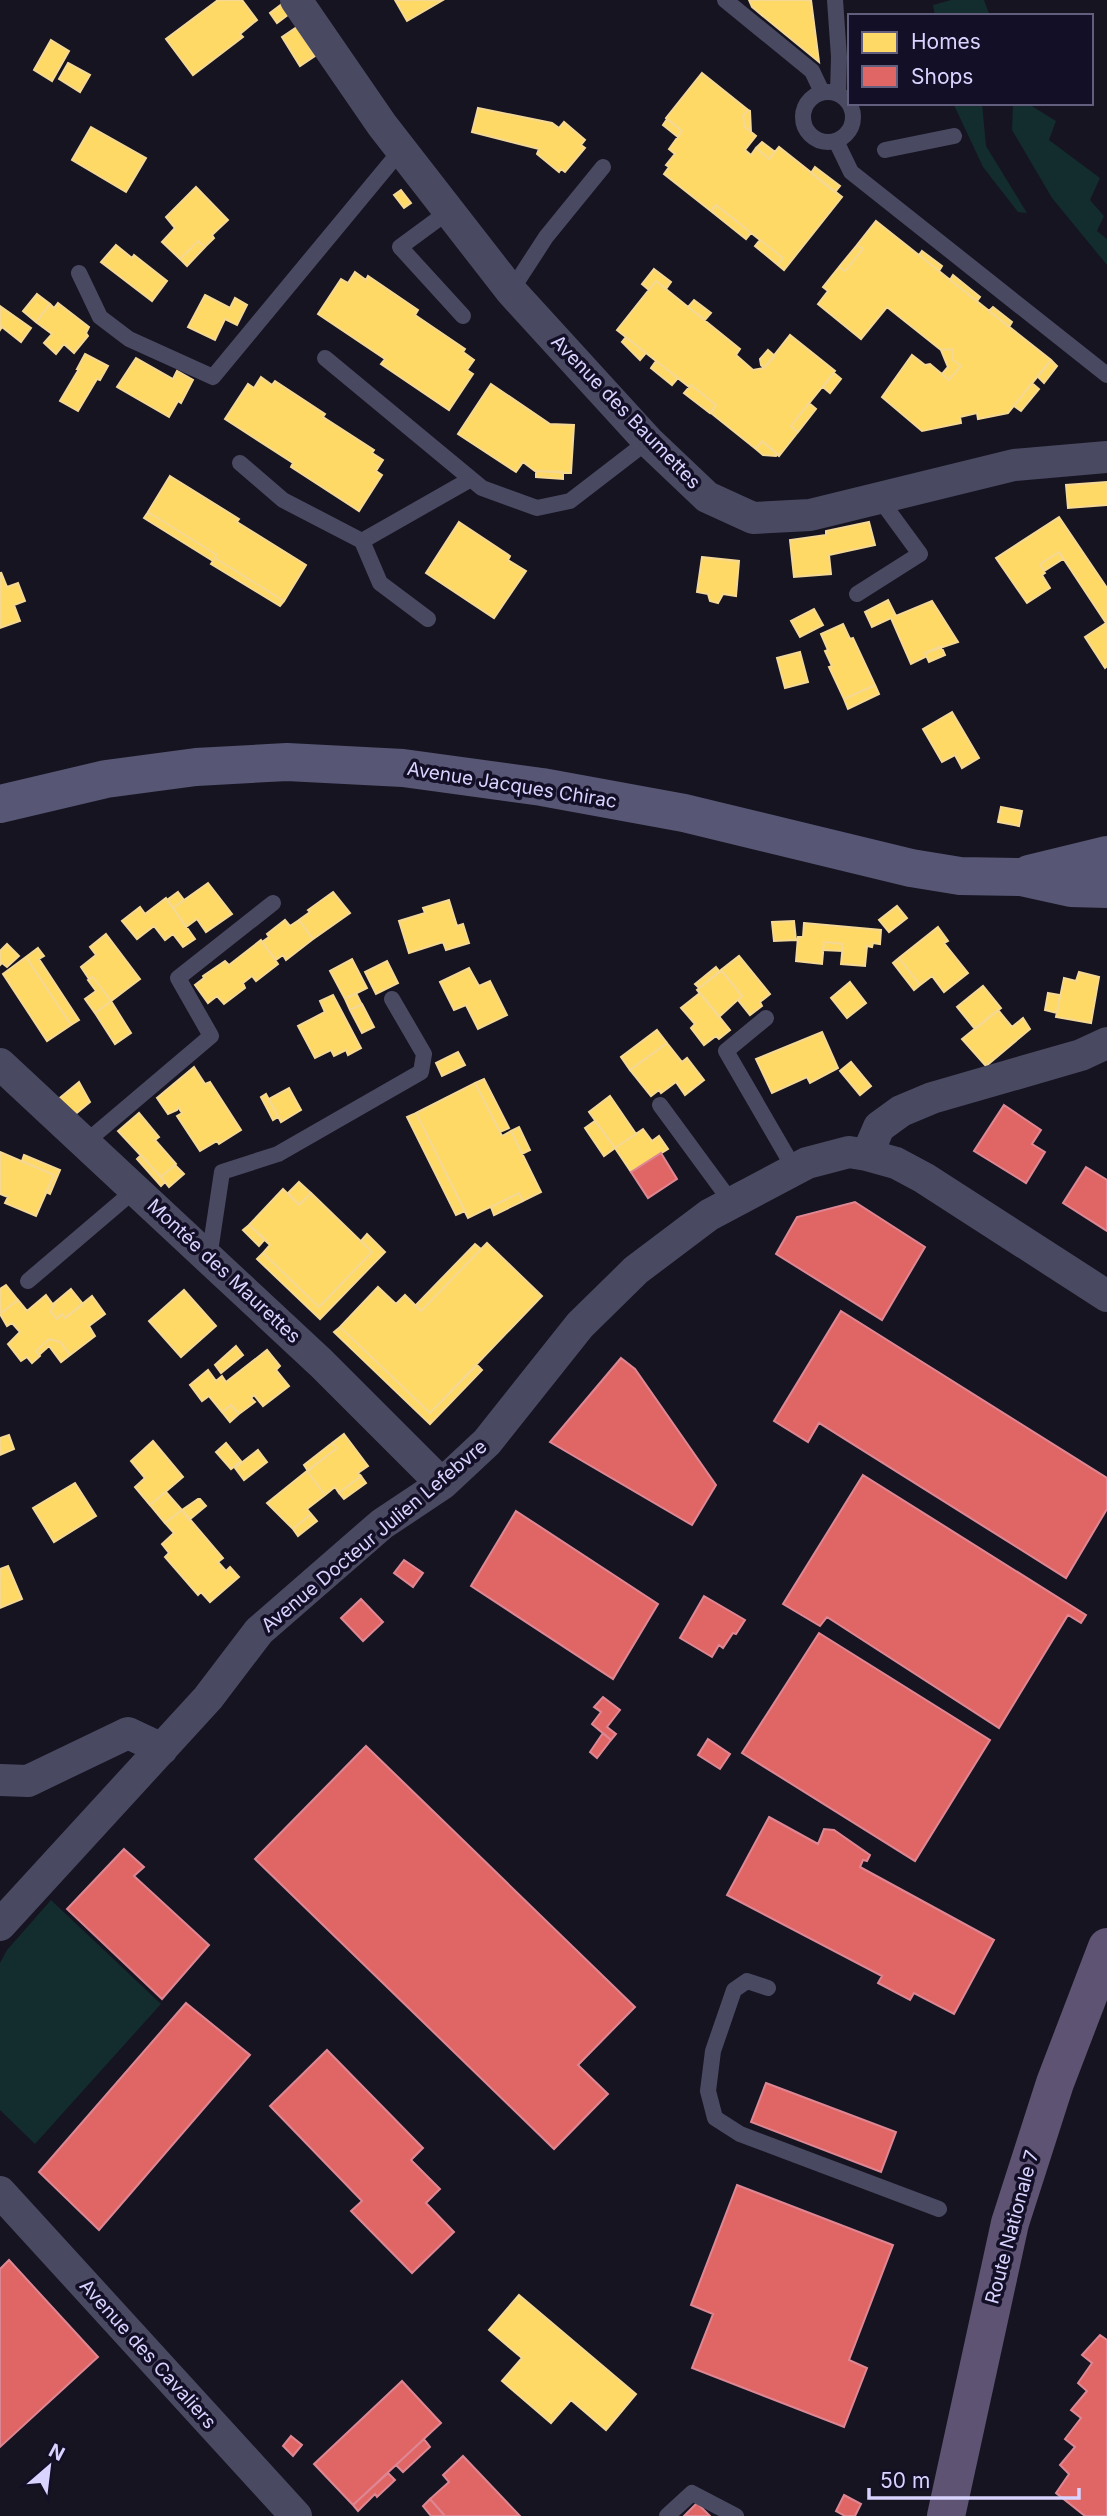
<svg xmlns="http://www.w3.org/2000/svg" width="1107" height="2516" viewBox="0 0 1107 2516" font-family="Inter,sans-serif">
	<rect width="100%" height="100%" fill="#161421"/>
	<path fill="#132c2d" d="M951 0H984L990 16H935L933 5Z
		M953 103H982L986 146 1027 213 1018 212 983 167Z
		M1013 103H1027L1056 121 1049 140 1100 178 1090 200 1104 216 1097 231 1107 239V265L1052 198 1012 130Z
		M51 1900 161 2004 35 2144 0 2110V1963L7 1950Z"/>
	<path fill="#ffd966" stroke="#f4d894" stroke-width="2" d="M218 0H242L257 20 240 34 243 37 193 75 166 39Z
		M395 0H443L407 21Z
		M749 0H811L819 62 752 7Z
		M282 4 289 14 277 23 270 13Z
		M297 27 315 56 300 66 282 37Z
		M51 40 69 51 52 81 34 70Z
		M68 63 90 75 80 92 59 79Z
		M702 73 748 110 743 116 745 127 756 136 745 150 751 155 756 148 769 159 779 147 842 197 784 270 778 265 783 258 760 240 716 205 711 211 664 174 669 167 666 165 675 154 669 149 682 131 666 118Z
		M478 108 552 123 559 128 564 122 585 140 581 145 585 148 565 172 561 169 559 172 537 154 539 149 472 132Z
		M748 110 750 111 751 132 745 127 743 116Z
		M667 119 682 131 678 137 663 125Z
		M91 127 146 158 126 192 72 160Z
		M762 142 775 152 769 159 756 148Z
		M815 167 840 186 835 192 811 173Z
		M196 187 228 220 212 235 214 238 205 247 198 241 180 259 162 242 175 228 166 217Z
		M401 190 411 203 404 208 394 195Z
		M716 205 751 233 746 239 711 211Z
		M876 221 1051 360 1008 413 978 419 977 413 960 417 961 423 922 431 882 397 912 355 925 365 930 364 949 380 961 366 953 360 952 349 941 350 887 307 861 339 818 304 828 291 823 287 839 267 845 271 863 249 857 245Z
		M760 240 783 258 778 265 755 246Z
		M198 241 205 247 187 266 180 259Z
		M116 245 132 258 134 255 167 281 152 301 101 262Z
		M857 245 863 249 845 271 839 267Z
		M922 251 942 266 939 271 919 255Z
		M654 269 671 282 666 289 656 281 649 290 642 284Z
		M355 272 366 280 368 276 418 310 415 315 465 349 463 352 474 360 467 370 473 374 449 410 381 364 385 359 318 314 341 279 348 283Z
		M953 275 980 297 977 301 950 280Z
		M656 281 740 349 736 355 753 370 764 368 790 335 835 371 791 426 798 432 779 456 762 441 756 449 711 413 716 405 691 385 689 387 617 330Z
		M37 294 50 304 36 322 23 311Z
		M205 295 230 308 235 298 247 305 237 325 225 319 215 340 188 327Z
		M694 300 711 313 705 320 688 307Z
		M58 303 89 327 86 333 88 336 74 353 64 344 56 354 44 343 52 334 36 322 50 304 54 308Z
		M0 306 31 328 21 342 2 327 0 330Z
		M993 307 1012 322 1009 327 989 311Z
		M626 337 646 353 640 360 622 342Z
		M952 349 953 360 961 366 949 380 942 374 948 367 941 350Z
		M768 350 775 356 764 368 761 365 760 359Z
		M85 354 108 366 100 380 97 379 78 411 60 401 79 369H77Z
		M136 358 173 379 177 371 193 380 181 403 178 401 169 417 117 387Z
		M1051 360 1057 366 1044 383 1038 377Z
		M656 361 678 378 672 385 651 368Z
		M834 373 841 379 830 393 823 387Z
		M261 377 272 385 275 381 325 414 323 417 374 450 372 453 383 460 376 471 382 475 359 511 291 467 293 463 225 419 248 384 254 388Z
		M1032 383 1039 389 1021 411 1014 406Z
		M491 384 550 424 574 425 571 473 535 471 523 462 516 472 458 434Z
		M691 385 716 405 710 413 684 393Z
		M809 403 816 409 798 432 791 426Z
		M762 441 778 454 776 456 763 455 756 449Z
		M536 471 563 472V479L536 477Z
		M170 476 239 519 237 522 306 565 284 601 215 558 217 555 148 512Z
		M1107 482V505L1068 508 1066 485Z
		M148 512 217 555 215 558 284 601 280 606 211 564 213 561 144 518Z
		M1059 517 1107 588V666L1105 668 1085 637 1106 623 1059 552 1040 564 1045 573 1042 575 1050 588 1027 603 996 558Z
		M459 522 510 556 508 560 526 571 494 618 426 573Z
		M869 522 875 545 829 555 831 574 794 577 790 540 826 535V531Z
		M1059 552 1063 559 1044 571 1040 564Z
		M702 557 739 561 736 596 723 594 718 603 710 601 708 594 697 592Z
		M1 572 7 587 18 583 25 601 14 605 20 621 0 628Z
		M888 600 896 616 932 601 958 642 925 653 927 656 911 664 891 618 872 627 865 612Z
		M814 609 823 625 800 637 791 621Z
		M843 624 850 639 853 638 875 685 844 699 829 667 832 666 825 651 828 650 821 634Z
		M941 646 945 655 929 662 925 653Z
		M800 652 808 682 785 688 777 658Z
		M875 685 879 694 848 709 844 699Z
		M952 712 979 758 962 768 955 755 942 762 923 729Z
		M1001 807 1022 811 1019 826 998 822Z
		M208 883 232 914 206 932 197 919 186 927 173 908Z
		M178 892 184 900 173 908 167 900Z
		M333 892 350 913 313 939 299 920 310 912 308 910Z
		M166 898 195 939 183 947 173 934 165 940 154 926 137 939 122 921 140 907 145 914Z
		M449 900 457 926 463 924 469 943 446 950 443 942 409 953 399 921 425 913 423 908Z
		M897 906 907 918 889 932 879 920Z
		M285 920 290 926 299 920 313 939 286 960 283 955 276 960 262 942 269 937 267 934Z
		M794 921 796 940 774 941 772 922Z
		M804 923 881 930 880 944 873 943 872 947 867 946 865 966 841 964 843 944 824 942 822 964 796 961 798 937H803Z
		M938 927 948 941 944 943 968 973 944 992 932 976 920 985 899 958Z
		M106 934 140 979 111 1001 93 977 89 979 81 967 96 955 90 947Z
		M261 940 278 964 256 981 252 976 243 983 245 988 224 1004 217 996 208 1003 195 985 204 978 203 976 225 961 229 965Z
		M824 942 843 944 842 951 823 950Z
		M7 944 19 956 7 967 2 963 0 965V951Z
		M38 948 44 956 39 959 79 1020 71 1025 26 957Z
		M739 956 770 994 760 1002 762 1006 750 1015 738 1000 742 996 721 970Z
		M26 957 71 1025 47 1041 3 974Z
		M899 958 920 985 914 990 893 963Z
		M352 959 367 988 345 999 330 971Z
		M387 961 398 983 376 994 365 972Z
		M716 967 720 972 699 988 695 984Z
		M469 968 479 986 490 981 507 1015 478 1029 466 1005 454 1010 440 982Z
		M721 970 742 996 719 1017 697 990Z
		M1079 972 1099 977 1091 1023 1056 1017 1064 978 1076 981Z
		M93 977 111 1001 95 1013 85 999 96 991 88 980Z
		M850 982 866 1003 847 1018 831 998Z
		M983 986 1001 1008 975 1029 957 1007Z
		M356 993 362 1005 350 1010 345 999Z
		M700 993 730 1030 719 1039 716 1036 704 1045 691 1028 695 1024 681 1008Z
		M1048 993 1060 995 1057 1013 1045 1010Z
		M333 995 361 1048 348 1055 346 1050 334 1056 331 1050 315 1058 298 1026 325 1012 320 1001Z
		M111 1001 131 1033 115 1044 95 1013Z
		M362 1004 374 1027 362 1033 350 1010Z
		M998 1010 1012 1027 1023 1018 1030 1029 986 1066 962 1039Z
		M657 1030 667 1043 630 1070 621 1057Z
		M822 1032 838 1068 810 1083 807 1077 772 1093 756 1059Z
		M667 1043 682 1062 687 1058 704 1080 685 1095 676 1082 661 1093 659 1090 651 1096 630 1070Z
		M458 1052 465 1065 442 1076 436 1063Z
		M851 1062 871 1086 860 1095 840 1071Z
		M194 1067 205 1084 210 1082 241 1130 219 1144 217 1141 200 1151 177 1116 182 1113 178 1107 177 1110 168 1114 157 1098Z
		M484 1079 509 1128 500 1132 475 1083Z
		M79 1082 90 1102 72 1117 56 1101Z
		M475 1083 502 1136 511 1131 541 1192 523 1201 519 1193 468 1218 416 1113Z
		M289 1088 301 1110 281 1122 269 1099Z
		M266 1094 278 1117 273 1120 261 1097Z
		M610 1096 636 1134 615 1148 589 1112Z
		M139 1113 159 1137 155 1140 176 1164 161 1177 118 1131Z
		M416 1113 465 1211 456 1215 407 1117Z
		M595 1121 615 1148 604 1156 585 1128Z
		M519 1127 530 1150 522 1154 511 1131Z
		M643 1129 652 1141 659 1136 668 1149 631 1172 615 1148Z
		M0 1152 54 1175 36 1216 5 1203 8 1197 0 1194Z
		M24 1155 60 1170 50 1194 46 1192 54 1175 22 1161Z
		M141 1155 165 1182 161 1186 137 1159Z
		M175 1165 184 1174 169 1187 161 1177Z
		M299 1182 311 1193 299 1205 288 1193Z
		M283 1189 299 1205 311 1193 372 1252 319 1307 263 1253 270 1245 249 1225Z
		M519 1193 523 1201 494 1215 491 1207Z
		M249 1225 265 1239 259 1246 243 1230Z
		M367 1234 385 1252 320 1319 257 1259 263 1253 319 1307 372 1252 361 1241Z
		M487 1243 542 1296 430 1413 340 1327 378 1287 396 1304 405 1295 421 1311Z
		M475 1244 481 1249 421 1311 415 1306Z
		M6 1285 18 1300 0 1314V1289Z
		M71 1289 83 1304 65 1318 62 1314 57 1319 50 1311 54 1306 53 1304Z
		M184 1290 216 1326 181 1357 149 1321Z
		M46 1295 54 1306 50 1311 57 1319 62 1314 65 1318 92 1296 105 1314 89 1326 95 1336 70 1355 60 1342 49 1339 36 1351 40 1356 32 1363 27 1357 21 1361 8 1344 20 1332 12 1323 7 1326 0 1314 18 1300 27 1311Z
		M340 1327 430 1413 477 1365 482 1370 430 1424 334 1332Z
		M49 1339 60 1342 70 1355 61 1362 49 1346 39 1355 36 1351Z
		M236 1346 243 1355 221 1373 215 1365Z
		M267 1350 280 1366 276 1370 289 1386 263 1406 254 1395 251 1398 255 1402 239 1414 231 1405 222 1412 209 1396 202 1401 190 1385 208 1370 216 1381 222 1376 226 1382Z
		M231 1405 239 1414 230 1422 222 1412Z
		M344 1434 368 1466 358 1473 361 1476 339 1493 335 1487 325 1495 307 1471 337 1448 332 1443Z
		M9 1435 14 1449 0 1455V1438Z
		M153 1441 183 1477 150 1505 135 1487 145 1478 131 1461Z
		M226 1443 241 1461 231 1469 216 1452Z
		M332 1443 337 1448 308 1471 304 1465Z
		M258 1450 267 1462 244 1480 235 1468Z
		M307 1471 325 1495 307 1509 311 1514 293 1529 267 1503Z
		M361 1476 366 1483 344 1499 339 1493Z
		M75 1483 96 1516 54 1542 33 1508Z
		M166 1492 182 1510 165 1523 150 1505Z
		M198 1499H200L206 1506 189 1520 182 1510Z
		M182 1510 223 1558 218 1562 226 1571 230 1567 239 1577 210 1602 201 1592 198 1595 165 1557 169 1553 162 1544 174 1533 165 1523Z
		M311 1514 317 1521 298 1536 293 1529Z
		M8 1566 22 1599 0 1608V1569Z
		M519 2295 636 2394 606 2430 571 2400 551 2423 502 2381 522 2358 489 2330Z"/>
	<path fill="#e06666" stroke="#de8794" stroke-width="2" d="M1004 1105 1041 1130 1032 1144 1045 1152 1026 1183 974 1151Z
		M661 1153 677 1179 648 1198 631 1172Z
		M1086 1167 1107 1180V1231L1063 1203Z
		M855 1202 925 1247 882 1320 776 1254 797 1217Z
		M841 1311 1107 1478V1509L1066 1578 819 1423 808 1442 774 1421Z
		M621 1358 635 1369 716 1485 692 1525 550 1442Z
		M863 1475 1086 1615 1081 1623 1068 1615 999 1728 827 1617 820 1626 783 1604Z
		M516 1511 658 1604 613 1679 471 1586Z
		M404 1560 423 1573 413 1587 394 1573Z
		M704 1596 745 1620 736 1634 733 1633 723 1648 719 1645 712 1657 680 1638Z
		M361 1599 383 1622 363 1641 341 1618Z
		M819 1633 990 1740 915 1861 742 1753Z
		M603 1697 620 1710 607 1727 616 1734 611 1740 592 1724 601 1712 594 1707Z
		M603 1733 611 1740 597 1758 590 1752Z
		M708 1739 730 1754 720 1769 698 1755Z
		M366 1746 635 2007 578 2065 608 2094 554 2149 255 1859Z
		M769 1817 818 1844 824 1829 834 1830 870 1855 867 1861 863 1860 860 1867 994 1940 954 2014 914 1993 910 2000 878 1983 882 1976 727 1895Z
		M124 1849 144 1867 134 1876 209 1945 162 1999 67 1909Z
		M186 2003 250 2055 99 2230 39 2172Z
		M327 2050 423 2148 411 2160 440 2189 426 2203 454 2232 412 2273 351 2211 362 2201 270 2106Z
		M766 2083 896 2132 881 2172 751 2122Z
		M737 2185 893 2245 849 2360 867 2368 844 2427 692 2368 713 2314 691 2305Z
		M9 2260 98 2357 0 2447V2269Z
		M1100 2335 1107 2340V2516H1085L1056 2493 1069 2474 1060 2465 1075 2447 1065 2439 1081 2418 1071 2410 1087 2391 1078 2383 1092 2363 1082 2355Z
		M402 2381 441 2423 353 2505 314 2464Z
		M291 2436 302 2445 293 2456 283 2446Z
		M424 2439 430 2447 403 2472 396 2465Z
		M463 2456 520 2516H445L430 2499 449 2482 443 2475Z
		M388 2473 395 2480 377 2497 375 2494 358 2511 353 2505Z
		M844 2495 861 2504 855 2516H845L836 2511Z
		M430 2499 445 2516H431L423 2506Z
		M697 2503 710 2516H684Z"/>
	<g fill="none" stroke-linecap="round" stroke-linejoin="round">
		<path stroke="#4a4962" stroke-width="16" d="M725 0 812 71 822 92
			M835 0 839 57 838 94
			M803 117a25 25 0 1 1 50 0a25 25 0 1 1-50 0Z
			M836 141 851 172 1107 375
			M885 150 954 136
			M449 211 400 247 463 316
			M79 273 100 317 129 339 213 377 401 150
			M511 291 546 237 603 167
			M325 358 482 488 537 508 570 501 648 441
			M240 463 283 500 362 541 471 479
			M362 541 380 583 428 619
			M857 594 920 554 879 498
			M766 1018 726 1051 795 1170
			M660 1105 732 1203
			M86 1142 211 1036 178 978 273 903
			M209 1258 222 1172 278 1154 421 1072 424 1054 392 999
			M28 1281 136 1189
			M768 1988 747 1981 734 1990 713 2051 708 2091 715 2118 740 2134 939 2209
			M667 2516 692 2493 736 2516"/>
		<path stroke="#4a4962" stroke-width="32" d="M296 0 382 125 511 291 648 441 707 497 753 518 810 515 1014 465 1107 457
			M0 1064 321 1363 442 1484
			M867 1155 879 1127 901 1111 932 1098 1081 1055 1107 1043
			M0 1780 28 1781 128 1733 162 1749
			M0 1925 208 1698 259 1631 382 1524 442 1484 487 1442 580 1325 636 1270 709 1215 807 1163 849 1152 867 1155 896 1163 924 1178 1107 1296
			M0 2192 296 2516"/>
		<path stroke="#575674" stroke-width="38" d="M0 804 106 779 196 767 287 762 403 768 542 787 684 813 911 868 960 876 1021 877 1071 888 1107 889
			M1029 874 1107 855"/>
		<path stroke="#5e5373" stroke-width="38" d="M946 2516 1010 2223 1055 2083 1107 1947"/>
	</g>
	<g text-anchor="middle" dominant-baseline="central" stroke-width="7" stroke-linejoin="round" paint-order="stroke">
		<g font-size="19" fill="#d9d4ff" stroke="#130f26">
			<text transform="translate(626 412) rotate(46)">Avenue des Baumettes</text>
			<text transform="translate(512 785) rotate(9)">Avenue Jacques Chirac</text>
			<text transform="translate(224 1271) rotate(43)">Montée des Maurettes</text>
			<text transform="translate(374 1536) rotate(-40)">Avenue Docteur Julien Lefebvre</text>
			<text transform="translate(1012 2227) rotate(-75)">Route Nationale 7</text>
			<text transform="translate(148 2354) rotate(48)">Avenue des Cavaliers</text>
		</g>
	</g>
	<rect x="848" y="14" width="245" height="91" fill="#130f26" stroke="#625e7d" stroke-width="2"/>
	<rect x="862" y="32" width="35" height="21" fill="#ffd966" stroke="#625e7d" stroke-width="2"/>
	<text x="911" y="49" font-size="21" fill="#d9d4ff">Homes</text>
	<rect x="862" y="66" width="35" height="21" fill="#e06666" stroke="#625e7d" stroke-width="2"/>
	<text x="911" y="84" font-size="21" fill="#d9d4ff">Shops</text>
	<g transform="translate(49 2467) rotate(28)" stroke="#130f26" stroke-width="5" paint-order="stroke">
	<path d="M0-5L12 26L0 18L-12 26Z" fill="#d9d4ff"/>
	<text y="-10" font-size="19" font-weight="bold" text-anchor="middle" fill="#d9d4ff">N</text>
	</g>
	<path d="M869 2488v10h210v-10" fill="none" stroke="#d9d4ff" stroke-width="3.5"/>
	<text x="880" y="2488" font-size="21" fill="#d9d4ff" stroke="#130f26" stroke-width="5" paint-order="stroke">50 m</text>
</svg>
